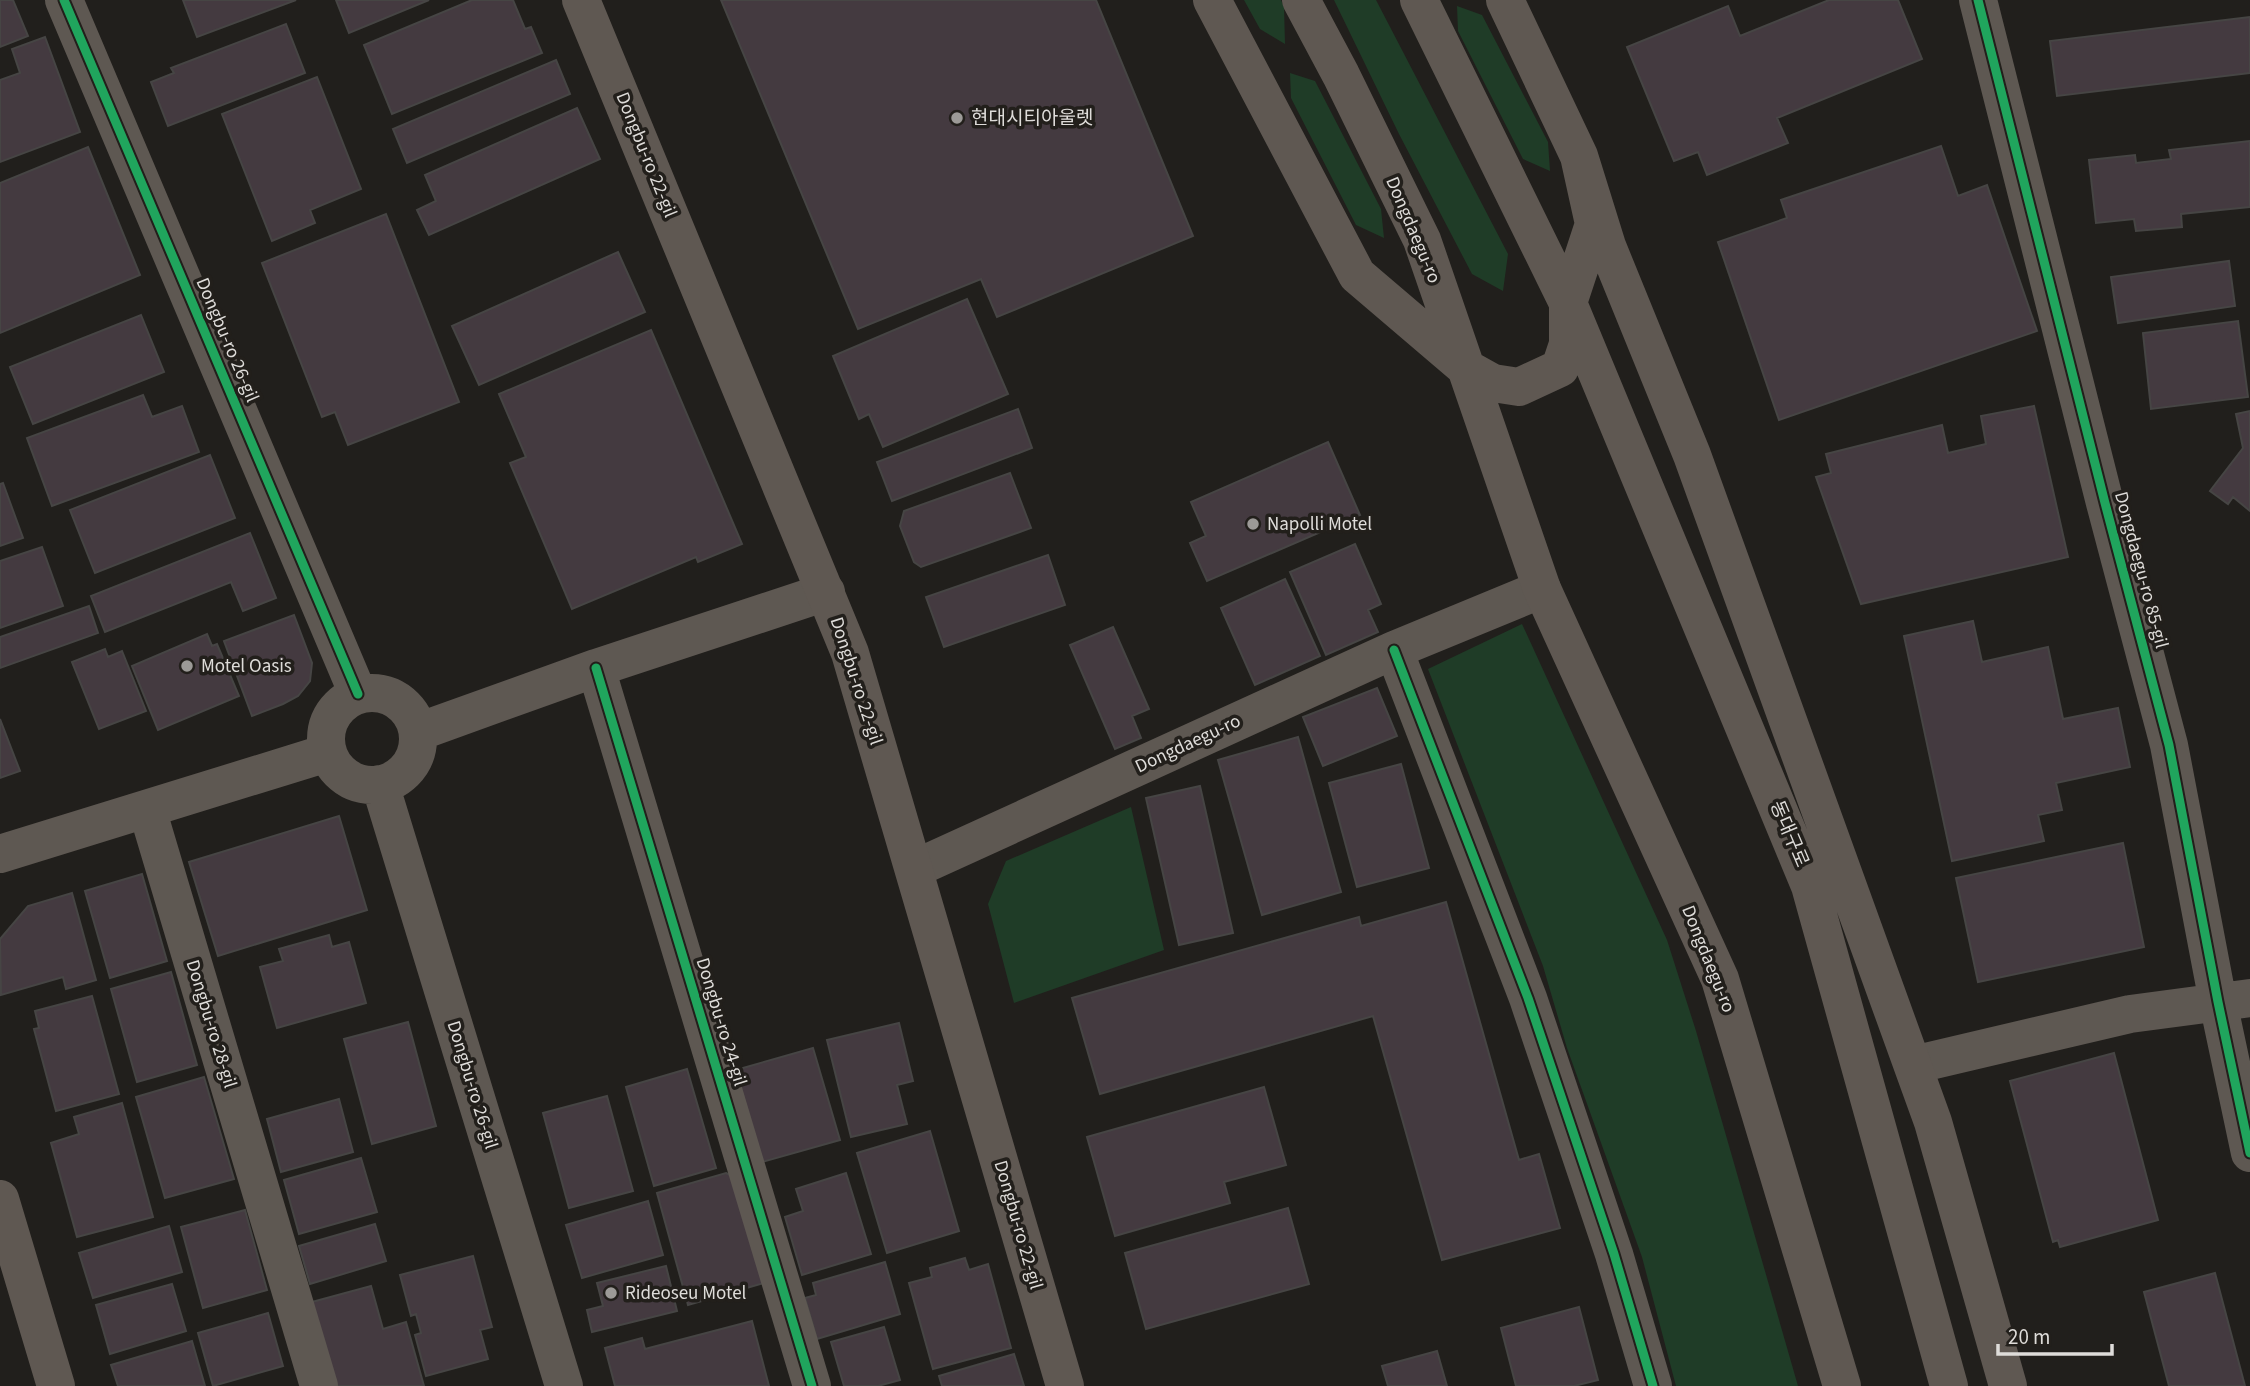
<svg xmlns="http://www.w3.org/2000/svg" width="2250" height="1386" viewBox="0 0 2250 1386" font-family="'Source Sans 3','Noto Sans KR',sans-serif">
	<rect width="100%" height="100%" fill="#211f1c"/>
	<path fill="#1f3c27" d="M1244 0H1281L1284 7 1285 44 1260 29Z
		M1334 0H1376L1508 254 1503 291 1472 274 1399 134Z
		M1457 6 1482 15 1548 142 1550 171 1523 159 1458 31Z
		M1290 73 1315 81 1381 209 1384 238 1356 225 1291 98Z
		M1522 624 1667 940 1696 1031 1798 1386H1676L1642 1257 1567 1048 1543 966 1428 669Z
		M1131 807 1164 950 1014 1003 988 904 1006 861Z"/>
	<path fill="#443a40" stroke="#464544" stroke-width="2" d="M0 0H13L28 36 0 47Z
		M183 0H296L197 37Z
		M336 0H429L349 33Z
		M472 0H513L525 29 531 27 542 53 392 114 364 45Z
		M721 0H1096L1193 236 997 317 981 279 858 329Z
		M1829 0H1898L1922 59 1777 118 1788 143 1707 175 1698 152 1674 161 1627 47 1728 6 1740 36Z
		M2250 17V73L2057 96 2050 41Z
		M286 24 305 73 168 126 151 82 174 73 171 68Z
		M45 37 80 132 0 162V80L20 73 12 49Z
		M556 60 570 94 407 163 393 129Z
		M317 77 361 189 310 210 315 223 272 241 222 114Z
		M577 108 600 159 429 235 417 210 436 201 425 175Z
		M2250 141V207L2181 214 2182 227 2136 231 2134 219 2096 223 2089 160 2135 155 2136 163 2171 159 2169 150Z
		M1941 146 1958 196 1987 185 2037 331 1779 420 1718 242 1787 218 1781 200Z
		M88 147 140 275 0 333V183Z
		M386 214 459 402 348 445 335 412 322 417 262 263Z
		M618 252 645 312 479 385 452 326Z
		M2229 261 2235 306 2118 323 2111 277Z
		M967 299 1008 394 883 447 869 414 859 419 833 356Z
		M141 315 164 372 33 424 10 367Z
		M2238 321 2248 397 2151 409 2143 333Z
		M651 330 742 544 698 562 696 557 572 609 510 463 526 457 499 394Z
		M143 395 152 417 182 406 199 452 52 506 27 438Z
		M2034 406 2068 557 1861 604 1816 477 1831 473 1826 454 1942 425 1948 453 1986 444 1981 416Z
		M1018 409 1032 448 892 501 877 462Z
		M2250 411V511L2233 497 2228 504 2210 491 2243 448 2236 414Z
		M1328 442 1360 515 1207 581 1190 543 1206 536 1191 502Z
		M210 455 235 518 95 573 70 510Z
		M1010 473 1031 528 921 567 914 562 900 526 904 511Z
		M3 483 23 538 0 546V484Z
		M250 533 276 598 243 611 231 582 105 632 91 596Z
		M1355 544 1381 604 1368 610 1378 632 1326 655 1290 572Z
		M42 547 63 606 0 628V561Z
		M1048 555 1065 605 944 647 926 597Z
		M1285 579 1320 656 1255 685 1221 608Z
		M89 606 98 633 0 668V637Z
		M294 615 312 663 310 681 298 696 283 704 252 716 224 641Z
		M1973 621 1982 662 2048 647 2063 719 2118 708 2130 767 2056 783 2062 810 2038 815 2044 841 1952 861 1904 636Z
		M1113 627 1149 709 1132 716 1141 738 1115 749 1070 645Z
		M207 634 212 646 217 644 239 696 158 730 132 666Z
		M105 649 108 657 122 651 146 711 99 729 72 662Z
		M1377 688 1397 736 1323 766 1303 717Z
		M0 719 20 771 0 778Z
		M1298 737 1341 892 1262 915 1218 760Z
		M1401 764 1429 868 1357 887 1329 783Z
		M1200 786 1233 933 1179 945 1146 798Z
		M339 816 367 910 218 956 189 862Z
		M2123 843 2144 947 1978 982 1956 878Z
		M142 874 167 961 110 978 85 891Z
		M72 893 96 980 66 989 63 977 1 995 0 939 28 906Z
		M1446 902 1519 1160 1539 1154 1560 1228 1442 1260 1373 1016 1100 1094 1072 998 1359 917 1361 926Z
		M329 935 332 947 349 942 366 1003 277 1028 260 967 283 961 279 949Z
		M171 972 197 1065 137 1082 111 989Z
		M92 996 119 1094 56 1111 34 1029 39 1028 35 1011Z
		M408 1022 436 1126 372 1144 344 1039Z
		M899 1023 913 1081 897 1085 907 1124 851 1137 827 1040Z
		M813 1048 840 1140 762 1162 736 1070Z
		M2114 1053 2158 1220 2060 1247 2058 1240 2053 1242 2010 1081Z
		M687 1069 716 1168 654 1186 626 1087Z
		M204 1077 234 1179 165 1198 136 1097Z
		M1264 1087 1286 1165 1224 1182 1230 1203 1115 1236 1087 1137Z
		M607 1096 633 1191 569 1208 543 1113Z
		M339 1099 353 1152 281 1172 267 1119Z
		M122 1103 153 1217 77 1237 51 1143 79 1134 74 1117Z
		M930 1131 959 1231 887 1253 857 1153Z
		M361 1158 377 1212 299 1234 284 1180Z
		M726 1173 734 1177 764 1283 688 1305 657 1193Z
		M846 1173 871 1254 802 1275 785 1217 803 1211 796 1189Z
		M648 1201 663 1255 582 1278 566 1225Z
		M1288 1208 1309 1284 1146 1329 1125 1253Z
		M245 1210 267 1290 203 1308 181 1227Z
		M375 1224 386 1261 310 1284 299 1246Z
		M169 1226 182 1272 93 1298 79 1253Z
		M473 1256 492 1327 480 1330 488 1359 426 1376 415 1335 421 1333 416 1314 411 1316 400 1275Z
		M965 1258 969 1270 988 1264 1011 1348 933 1369 909 1283 932 1277 930 1268Z
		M885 1262 900 1314 817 1339 805 1298 816 1295 813 1283Z
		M666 1266 677 1311 592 1332 587 1310 603 1306 597 1283Z
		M2215 1273 2245 1386H2169L2144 1292Z
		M172 1284 186 1331 110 1354 96 1305Z
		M371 1286 383 1329 406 1322 424 1386H336L312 1302Z
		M1579 1307 1598 1380 1574 1386H1516L1501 1328Z
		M268 1313 283 1366 213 1386 198 1333Z
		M752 1321 769 1386H615L605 1348 642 1338 645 1349Z
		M884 1327 900 1380 878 1386H844L831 1342Z
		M192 1341 205 1386H118L111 1365Z
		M1437 1351 1447 1386H1388L1382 1366Z
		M1014 1354 1024 1386H942L939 1376Z"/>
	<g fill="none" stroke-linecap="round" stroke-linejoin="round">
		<path stroke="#5e5852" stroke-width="38" d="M64 0 358 694
			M1978 0 2105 503 2169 745 2218 1002 2250 1153
			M1394 650 1528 998 1614 1254 1653 1386
			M596 668 812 1386
			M326 739a46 46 0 1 1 92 0a46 46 0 1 1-92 0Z
			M418 732 596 668 826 592
			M380 784 564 1386
			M147 809 319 1386
			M0 854 327 753
			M914 869 1394 650 1542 589
			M1913 1065 2130 1014 2250 998"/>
		<path stroke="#5f5852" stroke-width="38" d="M581 0 850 653 1065 1386
			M1212 0 1357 275 1466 368 1493 383 1519 387 1560 368 1568 344V303L1594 224 1579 156 1505 0
			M1301 0 1341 75 1422 240 1542 589 1720 979 1842 1386
			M1419 0 1568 303 1810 886 1949 1386
			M1579 156 1607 246 1692 455 1933 1122 2008 1386
			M0 1199 56 1386"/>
		<defs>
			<path id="cycleway" d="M64 0 358 694
				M1978 0 2105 503 2169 745 2218 1002 2250 1153
				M1394 650 1528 998 1614 1254 1653 1386
				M596 668 812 1386"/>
		</defs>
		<use href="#cycleway" stroke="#221f1b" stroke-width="13"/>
		<use href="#cycleway" stroke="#20a55d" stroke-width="9"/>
	</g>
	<g fill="#9c9a97" stroke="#221f1b" stroke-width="2.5">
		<circle cx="957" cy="118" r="7"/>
		<circle cx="1253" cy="524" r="7"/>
		<circle cx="187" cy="666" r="7"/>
		<circle cx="611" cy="1293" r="7"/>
	</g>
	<g text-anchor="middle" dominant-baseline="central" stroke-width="7" stroke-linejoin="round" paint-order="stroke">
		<g font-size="19" fill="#dedcd9" stroke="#221f1b" text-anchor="start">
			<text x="971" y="118">현대시티아울렛</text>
			<text x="1267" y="524">Napolli Motel</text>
			<text x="201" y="666">Motel Oasis</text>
			<text x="625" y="1293">Rideoseu Motel</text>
		</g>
		<g font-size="19" fill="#dedcd9" stroke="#221f1b">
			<text transform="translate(646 155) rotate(68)">Dongbu-ro 22-gil</text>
			<text transform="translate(1413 230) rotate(67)">Dongdaegu-ro</text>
			<text transform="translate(227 340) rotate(67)">Dongbu-ro 26-gil</text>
			<text transform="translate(2141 570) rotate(75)">Dongdaegu-ro 85-gil</text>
			<text transform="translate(856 681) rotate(72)">Dongbu-ro 22-gil</text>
			<text transform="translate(1188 744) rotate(-25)">Dongdaegu-ro</text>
			<text transform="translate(1789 834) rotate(67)">동대구로</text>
			<text transform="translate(1708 959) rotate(68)">Dongdaegu-ro</text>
			<text transform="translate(721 1022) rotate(73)">Dongbu-ro 24-gil</text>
			<text transform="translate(211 1024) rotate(73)">Dongbu-ro 28-gil</text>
			<text transform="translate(472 1085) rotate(73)">Dongbu-ro 26-gil</text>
			<text transform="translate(1018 1225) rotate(74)">Dongbu-ro 22-gil</text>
		</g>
	</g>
	<path d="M1998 1344v10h114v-10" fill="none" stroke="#dedcd9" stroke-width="3.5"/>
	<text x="2008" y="1344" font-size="21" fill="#dedcd9" stroke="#221f1b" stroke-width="5" paint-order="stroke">20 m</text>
</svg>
